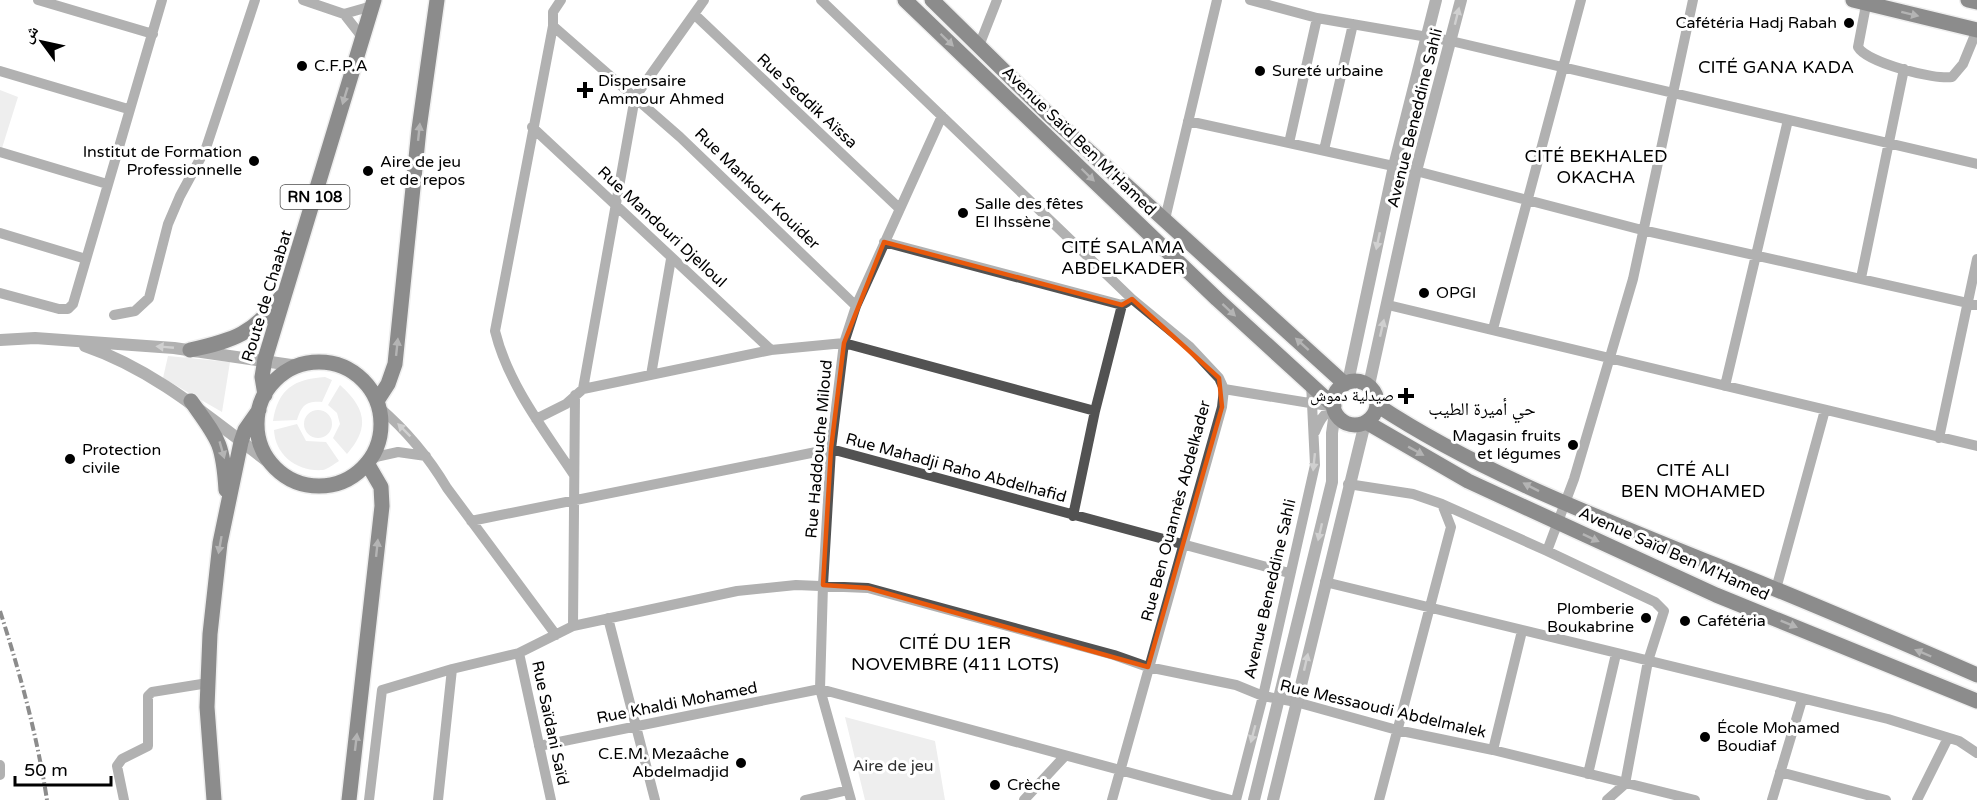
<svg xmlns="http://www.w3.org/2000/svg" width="1977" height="800" viewBox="0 0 1977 800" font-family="'Varela Round','Noto Naskh Arabic',sans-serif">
	<rect width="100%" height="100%" fill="#fff"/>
	<path fill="#d9d9d9" d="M0 90 18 97 2 148 0 147Z
		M168 356 230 362 222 412 163 378Z
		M325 377 332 380 322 402C306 401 302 405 297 420L273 421C278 389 294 379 325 377Z
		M340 385C366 408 370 428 347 454L333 438 340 424 337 413 328 405Z
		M304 424a14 14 0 1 1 28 0a14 14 0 1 1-28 0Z
		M297 424 306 441 326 442 339 461C334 464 328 469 323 470 297 472 275 455 274 430Z
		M845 717 935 741 945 800H865Z"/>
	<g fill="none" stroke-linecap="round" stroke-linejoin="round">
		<defs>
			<path id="primary" d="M905 0 1217 299 1334 406
				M932 0 1048 114 1345 384
				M1853 0 1977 30
				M1968 0 1977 2
				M190 350C235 340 253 334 281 297
				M257 424a62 62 0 1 1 124 0a62 62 0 1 1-124 0Z
				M1333 403a22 22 0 1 1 44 0a22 22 0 1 1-44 0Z
				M265 395 262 377 265 359 374 0
				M191 401C218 439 223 442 226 490
				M377 401 388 384 395 364 419 129 437 0
				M1377 405C1480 473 1600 518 1713 564 1802 599 1890 637 1977 675
				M1366 422 1468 481 1716 595 1977 701
				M214 800 207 707 210 634 220 543 241 442 245 430 259 410
				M349 800 382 506 381 487 367 463"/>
		</defs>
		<use href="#primary" stroke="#dbdbdb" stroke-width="18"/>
		<path stroke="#525252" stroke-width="10" d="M38 0 153 34
			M303 0 344 14 372 6
			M561 0 553 12V26L495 331C508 384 544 430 574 475
			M821 0 1132 299 1189 346 1219 378 1224 389 1222 407 1112 800
			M1250 0 1317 18 1451 41 1977 164
			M1867 0 1858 47C1867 63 1935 80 1952 77L1963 64 1977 30
			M344 14 362 37
			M694 14 900 209
			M553 26 680 137 856 306
			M979 46 997 0
			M0 71 128 109
			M1188 121 1416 171 1642 230 1977 305
			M532 127 771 350
			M1289 143 1317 18
			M1324 150 1353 24
			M0 152 107 184
			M1165 219 1217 0
			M0 233 86 259
			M884 242 1122 305
			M1861 278 1904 69
			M0 293 59 309H68L73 304 162 0
			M1388 305 1977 446
			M114 315 135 311 149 298 168 224 180 196 206 148 255 0
			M1493 329 1581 0
			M651 375 671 259
			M1725 386 1788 120
			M583 389 635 97 704 0
			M1224 389 1334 407
			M379 407C407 431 428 456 447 488L556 635
			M536 419 566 404 583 389 771 350 844 343 1095 411
			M1315 432C1319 422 1323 413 1334 409
			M1939 438 1977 259
			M371 458 398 452 426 456
			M1348 484 1413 494 1442 504 1547 551
			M1073 516 1095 411 1122 305 1127 302
			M471 521 831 449 1289 573
			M1325 582 1888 719 1959 741 1977 753
			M1776 589 1825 410
			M608 618 655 800
			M573 626 575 395
			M519 653 551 800
			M539 746 820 689 1231 800
			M1493 750 1522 631
			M0 765V775
			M1780 772 1886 800
			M1588 774 1616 654
			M124 800 117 766 122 759 148 746V696L152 692 208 683
			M369 800 382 690 452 669 519 653 573 626 737 591 796 585 868 588 1114 655 1148 667 1236 685 1263 696 1296 702 1397 730 1493 750 1695 800
			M438 800 452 669
			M805 800 848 790
			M851 800 820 689 823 585 831 449 844 343 856 306 942 116
			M1024 800 1064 757
			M1236 800 1263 696 1315 465 1311 383
			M1379 800 1451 527 1442 504
			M1607 800 1625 784 1648 661 1664 611 1655 602 1547 551 1574 479 1633 279 1693 0
			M1772 800 1802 700
			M1917 800 1948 738"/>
		<path stroke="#525252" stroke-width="12" d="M0 340 35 338 174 348 298 366
			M85 346C158 371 214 422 275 467
			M1348 382 1394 166 1436 0
			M1369 385 1416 171 1461 0
			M1254 800 1332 482V433L1335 412
			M1273 800 1365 423"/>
		<use href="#primary" stroke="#000" stroke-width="15"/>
		<path stroke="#000" stroke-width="4" stroke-dasharray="9 3 1.5 3" stroke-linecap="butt" d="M0 611C20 673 37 735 47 800"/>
	</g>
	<defs><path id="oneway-solid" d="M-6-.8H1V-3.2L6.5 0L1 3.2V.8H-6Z" transform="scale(1.5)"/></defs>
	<g fill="#595959">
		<use href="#oneway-solid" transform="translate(1910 14) rotate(14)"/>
		<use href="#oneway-solid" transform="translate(947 40) rotate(44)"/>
		<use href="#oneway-solid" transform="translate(345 96) rotate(107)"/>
		<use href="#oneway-solid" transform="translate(419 132) rotate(-84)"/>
		<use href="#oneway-solid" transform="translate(1088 175) rotate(44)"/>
		<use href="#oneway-solid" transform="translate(1229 310) rotate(43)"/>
		<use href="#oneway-solid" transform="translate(1302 344) rotate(-138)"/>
		<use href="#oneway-solid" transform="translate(397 347) rotate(-84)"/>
		<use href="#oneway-solid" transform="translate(222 450) rotate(74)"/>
		<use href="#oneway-solid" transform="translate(1416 451) rotate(29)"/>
		<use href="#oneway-solid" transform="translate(1531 487) rotate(-153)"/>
		<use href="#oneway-solid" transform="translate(1591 538) rotate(25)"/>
		<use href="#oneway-solid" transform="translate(220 545) rotate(100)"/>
		<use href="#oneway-solid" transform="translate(377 548) rotate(-84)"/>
		<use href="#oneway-solid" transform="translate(1789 624) rotate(22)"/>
		<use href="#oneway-solid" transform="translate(1923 653) rotate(-157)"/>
		<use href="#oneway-solid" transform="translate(356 742) rotate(-83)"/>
	</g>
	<g fill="#979797">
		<use href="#oneway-solid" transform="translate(1457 16) rotate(-76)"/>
		<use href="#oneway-solid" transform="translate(1378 241) rotate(102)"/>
		<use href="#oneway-solid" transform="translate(1382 328) rotate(-77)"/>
		<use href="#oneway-solid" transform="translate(165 347) rotate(-175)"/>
		<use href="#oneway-solid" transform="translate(404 430) rotate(-135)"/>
		<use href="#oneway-solid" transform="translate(1314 462) rotate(96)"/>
		<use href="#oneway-solid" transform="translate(1320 532) rotate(103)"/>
		<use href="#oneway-solid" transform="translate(1306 662) rotate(-77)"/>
		<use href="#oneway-solid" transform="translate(1253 734) rotate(105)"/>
	</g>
	<path d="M0 0H1977V800H0ZM884 242 1122 305 1132 299 1219 378 1222 407 1148 667 868 588 823 585 831 449 844 343Z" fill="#fff" fill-opacity=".55" fill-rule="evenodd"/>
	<path fill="none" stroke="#e8590c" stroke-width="4.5" stroke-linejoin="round" d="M884 242 1122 305 1132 299 1219 378 1222 407 1148 667 868 588 823 585 831 449 844 343Z"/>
	<g fill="#000" stroke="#fff" stroke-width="2">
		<circle cx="1849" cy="23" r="6"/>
		<circle cx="302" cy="66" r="6"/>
		<circle cx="1260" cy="71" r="6"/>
		<path d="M582 81h6v6h6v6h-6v6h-6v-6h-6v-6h6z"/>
		<circle cx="254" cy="161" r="6"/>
		<circle cx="368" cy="171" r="6"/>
		<circle cx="963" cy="213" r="6"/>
		<circle cx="1424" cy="293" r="6"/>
		<path d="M1403 387h6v6h6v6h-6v6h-6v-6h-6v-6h6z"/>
		<circle cx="1573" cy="445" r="6"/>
		<circle cx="70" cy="459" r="6"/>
		<circle cx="1646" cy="618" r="6"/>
		<circle cx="1685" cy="621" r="6"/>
		<circle cx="1705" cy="737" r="6"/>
		<circle cx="741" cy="763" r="6"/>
		<circle cx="995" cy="785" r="6"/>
	</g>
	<g text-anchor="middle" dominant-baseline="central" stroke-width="6" stroke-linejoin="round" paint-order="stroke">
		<rect fill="#fff" stroke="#4c4c4c" stroke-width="1.5" x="280.5" y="185" width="69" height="24" rx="4.5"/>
		<g font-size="15" font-weight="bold" fill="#000">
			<text x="315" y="197">RN 108</text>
		</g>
		<g font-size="16" fill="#000" stroke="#fff" text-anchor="start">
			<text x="1837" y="23" text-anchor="end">Cafétéria Hadj Rabah</text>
			<text x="314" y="66">C.F.P.A</text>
			<text x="1272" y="71">Sureté urbaine</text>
			<text x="598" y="81">Dispensaire<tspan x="598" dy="18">Ammour Ahmed</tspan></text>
			<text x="242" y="152" text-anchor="end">Institut de Formation<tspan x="242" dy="18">Professionnelle</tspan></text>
			<text x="380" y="162">Aire de jeu<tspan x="380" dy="18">et de repos</tspan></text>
			<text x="975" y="204">Salle des fêtes<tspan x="975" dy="18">El Ihssène</tspan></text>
			<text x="1436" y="293">OPGI</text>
			<text x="1394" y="396" text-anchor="end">صيدلية دموش</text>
			<text x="1561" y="436" text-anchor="end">Magasin fruits<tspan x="1561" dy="18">et légumes</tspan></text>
			<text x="82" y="450">Protection<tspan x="82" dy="18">civile</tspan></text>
			<text x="1634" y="609" text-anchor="end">Plomberie<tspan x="1634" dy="18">Boukabrine</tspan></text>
			<text x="1697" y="621">Cafétéria</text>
			<text x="1717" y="728">École Mohamed<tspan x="1717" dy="18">Boudiaf</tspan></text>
			<text x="729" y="754" text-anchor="end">C.E.M. Mezaâche<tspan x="729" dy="18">Abdelmadjid</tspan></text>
			<text x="1007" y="785">Crèche</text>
		</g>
		<g font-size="16" fill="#000" stroke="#fff">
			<text transform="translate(807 101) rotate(43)">Rue Seddik Aïssa</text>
			<text transform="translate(1415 118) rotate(-76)">Avenue Beneddine Sahli</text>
			<text transform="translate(1079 141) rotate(44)">Avenue Saïd Ben M'Hamed</text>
			<text transform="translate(757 189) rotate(44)">Rue Mankour Kouider</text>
			<text transform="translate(662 227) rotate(43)">Rue Mandouri Djelloul</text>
			<text transform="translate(267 296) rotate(-73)">Route de Chaabat</text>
			<text transform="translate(819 449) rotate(-85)">Rue Haddouche Miloud</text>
			<text transform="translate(956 468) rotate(15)">Rue Mahadji Raho Abdelhafid</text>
			<text transform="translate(1176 511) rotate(-75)">Rue Ben Ouannès Abdelkader</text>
			<text transform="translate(1674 554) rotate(24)">Avenue Saïd Ben M'Hamed</text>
			<text transform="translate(1270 589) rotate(-77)">Avenue Beneddine Sahli</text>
			<text transform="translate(677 703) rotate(-11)">Rue Khaldi Mohamed</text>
			<text transform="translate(1383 709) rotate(13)">Rue Messaoudi Abdelmalek</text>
			<text transform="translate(550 723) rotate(78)">Rue Saïdani Saïd</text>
		</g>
		<g font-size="16" fill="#303030" stroke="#fff">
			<text x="893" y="766">Aire de jeu</text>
		</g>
		<g font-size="18" fill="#000" stroke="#fff">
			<text x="1776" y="67">CITÉ GANA KADA</text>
			<text x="1596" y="156">CITÉ BEKHALED<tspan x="1596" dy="21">OKACHA</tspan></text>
			<text x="1123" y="247">CITÉ SALAMA<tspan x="1123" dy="21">ABDELKADER</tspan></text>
			<text x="1482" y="409">حي أميرة الطيب</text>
			<text x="1693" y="470">CITÉ ALI<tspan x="1693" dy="21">BEN MOHAMED</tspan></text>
			<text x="955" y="643">CITÉ DU 1ER<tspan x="955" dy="21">NOVEMBRE (411 LOTS)</tspan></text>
		</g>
	</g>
	<g transform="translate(42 42) rotate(303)" stroke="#ffffff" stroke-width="4.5" paint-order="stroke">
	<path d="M0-4.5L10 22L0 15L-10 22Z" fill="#000000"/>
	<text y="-9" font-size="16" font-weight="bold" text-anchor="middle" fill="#000000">ش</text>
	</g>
	<path d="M15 776v9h96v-9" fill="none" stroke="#000000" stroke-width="3"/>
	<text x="24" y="776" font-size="18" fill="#000000" stroke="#ffffff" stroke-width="4.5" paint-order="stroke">50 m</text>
</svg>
